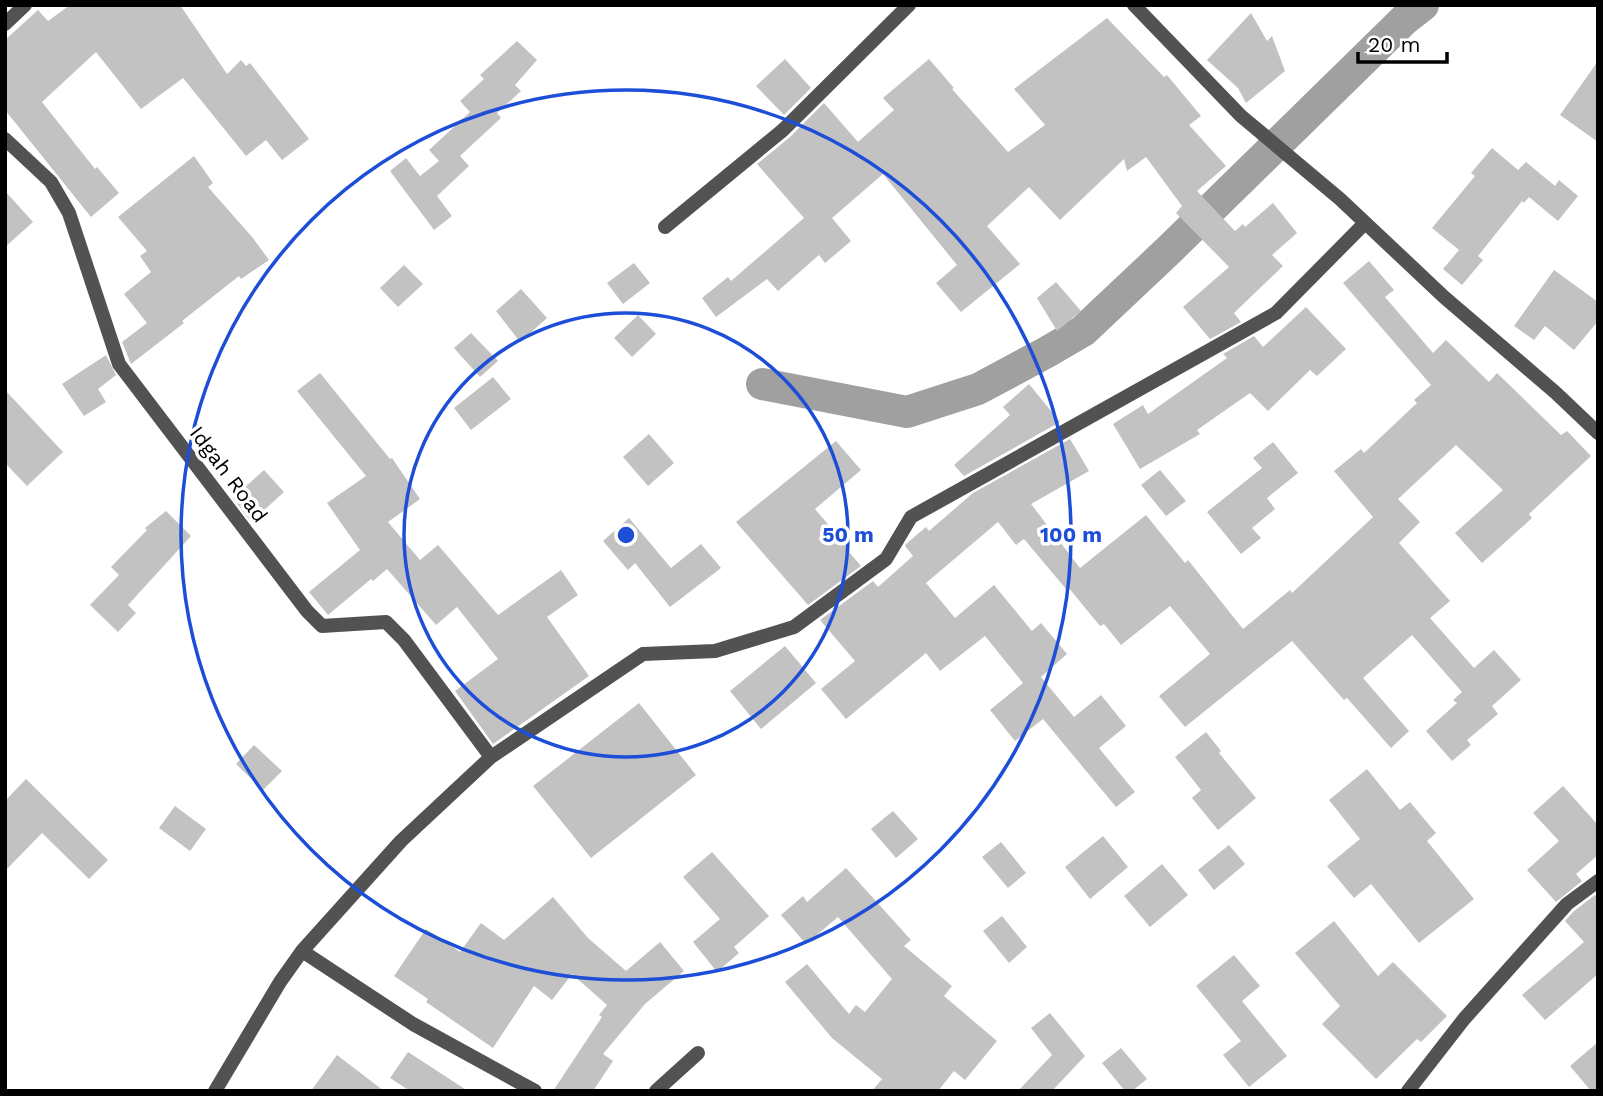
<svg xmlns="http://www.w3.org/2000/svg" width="1603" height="1096" viewBox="0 0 1603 1096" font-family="'Work Sans',sans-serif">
	<rect width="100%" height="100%" fill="#fff"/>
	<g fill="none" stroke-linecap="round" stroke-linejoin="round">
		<path stroke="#a0a0a0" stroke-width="32" d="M762 384 907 412 978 389 1047 352 1083 331 1171 248 1405 19 1423 5"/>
	</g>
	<path fill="#c2c2c2" d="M70 5H180L227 74 241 60 246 66 250 63 309 139 282 160 266 140 246 156 183 78 141 109 96 52 42 102 95 169 97 167 119 193 91 217 5 110V40L38 10 48 21Z
		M1251 13 1267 41 1272 36 1285 71 1246 103 1238 88 1207 60Z
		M1107 18 1164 77 1167 75 1201 116 1189 125 1226 166 1197 191 1235 231 1243 224 1245 227 1273 203 1297 233 1272 255 1283 266 1234 313 1241 322 1210 339 1183 307 1229 267 1176 213 1182 206 1146 157 1127 171 1124 159 1060 220 1029 187 987 226 1020 264 961 312 936 283 957 265 883 174 832 218 851 241 825 263 819 255 778 291 767 279 716 317 702 298 728 277 731 281 804 218 757 164 790 137 824 103 858 142 894 110 883 98 929 59 954 88 952 89 1008 152 1045 125 1014 89Z
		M517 41 537 60 515 85 521 91 497 113 501 118 460 156 469 166 437 196 452 216 434 230 390 171 406 158 420 176 439 161 429 150 470 112 460 101 484 79 480 75Z
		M785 59 811 88 784 115 756 86Z
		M1598 61V142L1560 115Z
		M1492 148 1518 170 1526 162 1555 186 1559 180 1578 196 1558 221 1529 197 1524 203 1522 201 1478 256 1483 260 1462 285 1443 269 1459 250 1432 228 1475 176 1471 173Z
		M194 156 213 183 208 187 253 238 269 260 241 279 239 276 182 321 184 323 131 364 122 342 147 323 124 294 151 272 140 256 147 251 118 217Z
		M5 191 33 222 5 247Z
		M1369 261 1394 290 1385 297 1433 353 1446 340 1489 382 1497 373 1561 435 1567 431 1591 456 1529 514 1532 518 1482 563 1455 533 1503 490 1456 445 1398 499 1420 522 1399 543 1450 601 1430 618 1474 668 1494 650 1521 680 1492 706 1498 714 1467 740 1471 745 1452 761 1426 731 1457 703 1453 700 1462 692 1412 635 1363 678 1409 731 1391 748 1347 698 1344 700 1292 641 1185 727 1159 696 1210 654 1170 606 1121 645 1104 624 1100 626 1068 587 1066 589 1024 539 1016 545 998 522 926 583 955 618 994 585 1032 631 1041 623 1067 654 1041 677 1074 717 1101 695 1126 726 1099 748 1135 792 1116 807 1043 719 1015 741 990 710 1023 683 985 636 940 671 926 653 846 719 821 689 855 661 820 620 873 581 878 587 913 556 905 546 906 544 926 527 929 531 973 493 1070 439 1089 471 1031 504 1080 568 1146 515 1185 563 1188 560 1243 629 1290 590 1292 593 1373 517 1334 471 1361 449 1364 453 1417 403 1414 400 1431 385 1343 283Z
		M634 263 650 283 623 304 607 283Z
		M404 265 423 284 398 307 380 288Z
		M1554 270 1598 302V321L1574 350 1545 326 1534 340 1514 326Z
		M1056 282 1081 311 1057 331 1037 298Z
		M521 289 547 318 520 342 496 311Z
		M1306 307 1346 349 1317 376 1310 370 1268 411 1250 393 1197 430 1200 434 1140 469 1113 424 1143 405 1148 414 1227 358 1223 354 1254 336 1263 347Z
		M638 315 656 334 632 357 614 338Z
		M471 333 498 361 480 377 454 348Z
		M106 355 116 375 98 389 106 402 84 416 62 384Z
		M320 373 390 459 392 458 420 499 388 522 420 560 438 545 498 615 561 570 578 595 547 617 589 676 493 744 455 691 498 659 457 607 436 625 387 569 373 581 371 579 328 615 309 592 360 550 327 503 366 476 297 391Z
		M493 377 511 399 471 430 454 408Z
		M1029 384 1060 422 964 476 954 465 1010 415 1003 407Z
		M5 390 63 452 27 486 5 463Z
		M649 434 674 463 648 486 623 457Z
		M836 441 861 470 815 509 850 550 849 552 861 566 808 605 736 522Z
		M1273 442 1298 473 1267 498 1275 509 1252 528 1261 538 1241 554 1207 512 1262 468 1253 458Z
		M264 470 284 492 251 522 233 498Z
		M1160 470 1186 501 1166 516 1141 485Z
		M166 511 191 536 128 605 136 613 118 632 90 605 119 575 111 567 147 530 145 528Z
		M629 518 671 568 701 544 721 568 670 607 635 563 628 570 603 541Z
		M785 646 816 683 761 729 730 691Z
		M639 703 696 775 591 858 533 786Z
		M1206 732 1221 751 1219 753 1256 798 1218 830 1192 798 1201 790 1175 757Z
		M254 745 282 771 263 790 236 764Z
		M1367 769 1400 810 1410 802 1436 833 1427 841 1474 899 1419 943 1371 884 1354 898 1327 866 1360 839 1329 800Z
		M26 779 108 860 89 879 42 833 5 871V801Z
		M1563 786 1598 825V855L1576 874 1582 881 1556 902 1527 870 1559 841 1533 813Z
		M175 806 206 829 190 851 159 828Z
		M893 811 918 839 896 858 871 829Z
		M1103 836 1128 867 1090 899 1065 867Z
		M1001 842 1026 873 1008 888 982 857Z
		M1229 845 1245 864 1214 890 1198 870Z
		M712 852 769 916 734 947 739 953 717 972 693 942 720 919 683 877Z
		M1162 864 1188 895 1150 927 1124 896Z
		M846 868 911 940 904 946 952 986 944 996 997 1041 965 1080 954 1071 938 1091H872L882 1079 832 1038 785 982 807 964 849 1014 856 1005 865 1012 892 979 838 917 806 944 781 915 803 896 807 902Z
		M1595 895 1598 898V974L1545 1020 1522 995 1584 942 1565 921 1574 911Z
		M553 897 588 938 626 971 660 942 684 971 645 1004 603 1054 613 1061 593 1091H553L602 1017 599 1015 607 1005 572 974 552 1000 534 986 493 1048 426 1002 428 999 394 976 426 929 460 952 481 923 504 940Z
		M1002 916 1027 947 1009 963 983 931Z
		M1334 921 1378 976 1393 962 1447 1016 1421 1042 1417 1039 1376 1079 1322 1024 1340 1006 1295 953Z
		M1234 955 1260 986 1242 1001 1287 1056 1249 1087 1223 1055 1241 1041 1196 986Z
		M1050 1013 1085 1056 1052 1091H1018L1052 1055 1031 1028Z
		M1598 1042V1091H1591L1570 1066Z
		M1121 1048 1147 1079 1132 1091H1125L1102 1063Z
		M408 1052 468 1091H410L390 1078Z
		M337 1055 384 1091H311Z"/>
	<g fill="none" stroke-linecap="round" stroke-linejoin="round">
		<path stroke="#525252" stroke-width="14" d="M5 24 25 5
			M5 139 51 182 69 213 119 364 307 611 322 626 386 622 404 640 491 757
			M665 227 783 130 909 5
			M302 951 413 1024 535 1091
			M215 1091 280 982 302 951 401 841 491 757 643 654 715 651 794 627 886 559 911 517 1276 313 1365 223
			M656 1091 698 1053
			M1408 1091 1464 1019 1567 904 1598 881"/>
		<path stroke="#525252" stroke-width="14" d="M1134 5 1241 116 1340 199 1444 297 1556 393 1598 433"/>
	</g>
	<g fill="none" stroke="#1d4ed8" stroke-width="3.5">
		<circle cx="626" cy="535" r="222"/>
		<circle cx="626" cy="535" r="445"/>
	</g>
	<g text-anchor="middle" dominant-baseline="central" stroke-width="7" stroke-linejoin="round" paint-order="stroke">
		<g font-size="21" fill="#000" stroke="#fff">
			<text transform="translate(229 474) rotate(53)">Idgah Road</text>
		</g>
	</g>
	<circle cx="626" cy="535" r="10" fill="#1d4ed8" stroke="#fff" stroke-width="3.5"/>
	<g font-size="21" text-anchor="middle" font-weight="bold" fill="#1d4ed8" stroke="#fff" stroke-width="7" stroke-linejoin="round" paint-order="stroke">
		<text x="848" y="542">50 m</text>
		<text x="1071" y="542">100 m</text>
	</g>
	<rect width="1603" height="1096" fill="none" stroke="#000000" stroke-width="14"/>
	<path d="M1358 52v10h89v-10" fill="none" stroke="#000000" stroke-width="3.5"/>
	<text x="1368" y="52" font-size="21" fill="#000000" stroke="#ffffff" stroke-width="5" paint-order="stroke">20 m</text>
</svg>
